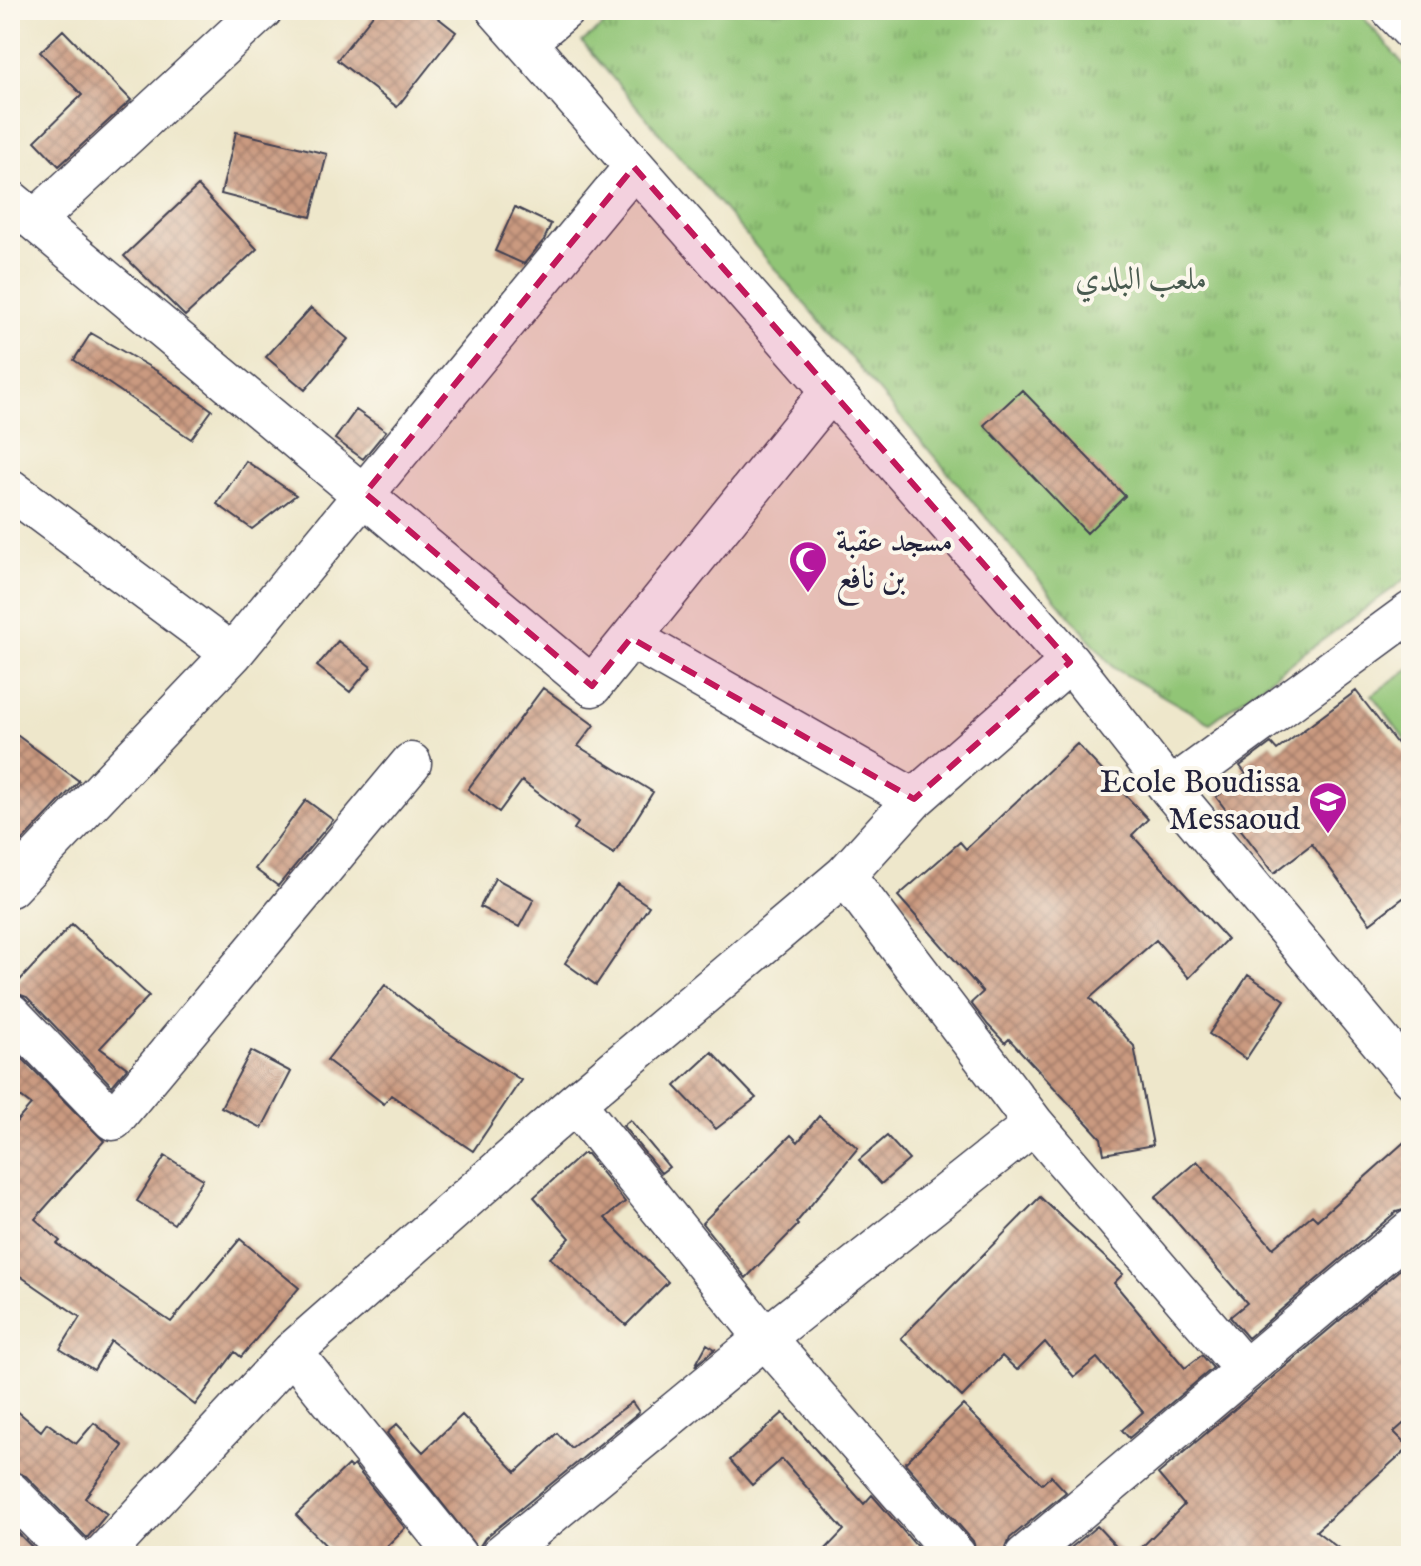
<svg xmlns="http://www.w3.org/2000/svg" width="1421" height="1566" viewBox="0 0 1421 1566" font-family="'IM FELL English',Amiri,serif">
	<defs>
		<pattern id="park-tufts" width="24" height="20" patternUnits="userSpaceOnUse" patternTransform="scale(2)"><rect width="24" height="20" fill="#91c576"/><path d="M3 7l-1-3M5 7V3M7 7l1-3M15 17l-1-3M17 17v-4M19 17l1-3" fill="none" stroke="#76a062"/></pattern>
		<pattern id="building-cross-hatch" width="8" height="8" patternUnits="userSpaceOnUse" patternTransform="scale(2)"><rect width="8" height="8" fill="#ca9a80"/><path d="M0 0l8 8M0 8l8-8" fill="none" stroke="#a47d6a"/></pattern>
	</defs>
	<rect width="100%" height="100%" fill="#fbf7ec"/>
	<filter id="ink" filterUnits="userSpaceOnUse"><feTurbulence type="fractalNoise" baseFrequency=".0125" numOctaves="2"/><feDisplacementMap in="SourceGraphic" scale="16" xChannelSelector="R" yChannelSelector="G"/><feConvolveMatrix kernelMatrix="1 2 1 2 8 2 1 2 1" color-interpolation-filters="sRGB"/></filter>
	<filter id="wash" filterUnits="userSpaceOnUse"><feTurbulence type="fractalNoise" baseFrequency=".006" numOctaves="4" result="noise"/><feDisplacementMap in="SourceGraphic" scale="32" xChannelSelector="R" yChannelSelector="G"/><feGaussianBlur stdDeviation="1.8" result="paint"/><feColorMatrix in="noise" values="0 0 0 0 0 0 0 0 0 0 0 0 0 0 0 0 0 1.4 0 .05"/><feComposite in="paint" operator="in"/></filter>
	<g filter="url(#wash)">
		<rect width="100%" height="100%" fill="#eee7cb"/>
		<path fill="#91c576" stroke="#5a7458" stroke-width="2" d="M1411 667V747L1372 695Z"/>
		<path fill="url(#park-tufts)" stroke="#5a7458" stroke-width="2" d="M624 10H1357L1411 73V575L1210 723 1114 668 582 42Z"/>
		<g id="blocks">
			<path fill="url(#building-cross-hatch)" d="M377 10H428L456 32 397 107 337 60Z
				M63 30 131 100 59 166 35 141 82 95 40 52Z
				M236 132 327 154 311 217 221 194Z
				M198 186 257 249 185 316 124 256Z
				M515 207 551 224 544 240 524 264 495 251Z
				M311 308 348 339 305 390 266 357Z
				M91 333 157 371 212 410 191 439 74 360Z
				M1022 390 1125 496 1087 533 984 425Z
				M356 410 386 431 363 459 335 439Z
				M246 461 296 495 252 529 217 504Z
				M338 641 371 667 350 692 317 666Z
				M543 688 594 725 578 746 653 792 614 854 574 829 578 823 522 781 499 812 468 789Z
				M1356 691 1411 762V892L1370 923 1312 844 1274 873 1216 797 1246 774 1240 766 1271 743 1277 750Z
				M10 730 79 781 10 854Z
				M1077 744 1148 819 1132 835 1227 939 1189 978 1156 940 1090 998 1134 1046 1153 1145 1104 1154 1101 1138 1009 1039 1005 1043 988 1025 971 1003 983 992 898 896 960 842 966 849Z
				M306 800 333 820 278 886 255 869Z
				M495 878 534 899 519 927 480 907Z
				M617 885 649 906 596 985 565 963Z
				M72 924 149 996 100 1048 127 1068 112 1086 27 997 10 991Z
				M1248 975 1285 1000 1246 1059 1209 1034Z
				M385 985 442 1029 521 1080 473 1151 391 1095 384 1104 327 1060Z
				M10 1046 104 1141 35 1219 60 1241 57 1244 171 1322 240 1239 299 1288 241 1357 235 1352 195 1405 111 1341 94 1370 60 1349 80 1317 10 1269V1129L31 1105 10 1089Z
				M251 1051 291 1072 262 1128 221 1107Z
				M712 1052 756 1098 716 1129 675 1086Z
				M819 1116 858 1148 796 1223 798 1225 746 1278 702 1223 791 1135 798 1142Z
				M630 1120 669 1167 661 1173 623 1126Z
				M887 1136 909 1160 881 1184 859 1160Z
				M1411 1136V1208L1396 1212 1248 1338 1230 1317 1247 1303 1155 1197 1197 1161 1273 1248 1312 1215 1317 1220Z
				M582 1154H587L625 1202 605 1218 668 1282 626 1325 550 1258 570 1238 534 1197Z
				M165 1156 203 1179 174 1224 137 1201Z
				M1040 1197 1123 1274 1114 1283 1185 1368 1202 1355 1213 1368 1129 1438 1122 1430 1143 1412 1097 1358 1074 1377 1045 1342 1017 1370 1002 1356 962 1397 901 1338Z
				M1411 1260V1417L1394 1432 1409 1447 1316 1531 1349 1556H1133L1184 1505 1158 1474Z
				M707 1344 715 1349 695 1366Z
				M632 1402 639 1412 485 1538 478 1549 387 1433 397 1424 423 1452 462 1415 516 1472 557 1433 571 1448Z
				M10 1405 41 1431 47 1423 76 1444 94 1423 123 1446 85 1498 107 1514 87 1538 26 1476 10 1470Z
				M963 1405 1042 1484 1051 1476 1066 1492 1010 1538 1003 1556H978L973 1541 905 1463Z
				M783 1413 864 1504 872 1495 925 1556H819L844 1530 782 1459 752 1485 730 1460Z
				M348 1465 351 1468 354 1465 405 1528 377 1556H336L296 1515Z
				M10 1525 41 1556H10Z
				M1097 1526 1125 1556H1061Z"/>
		</g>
	</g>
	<g filter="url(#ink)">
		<use href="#blocks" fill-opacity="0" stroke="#414051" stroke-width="2"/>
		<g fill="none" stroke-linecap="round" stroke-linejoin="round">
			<defs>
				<path id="minor" d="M497 10 1070 662 1170 789 1411 1078
					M1392 10 1411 30
					M526 42 564 10
					M10 200 592 686 830 392
					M35 220 262 10
					M10 489 232 654
					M631 638 914 799
					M1170 789 1411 612
					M845 875 1034 1124 1245 1370
					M10 887 232 654 634 167
					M10 1013 113 1120 411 763
					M575 1103 765 1338 956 1556
					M292 1352 457 1556
					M10 1492 73 1556
					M102 1556 292 1352 575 1103 845 875 914 799 1070 662
					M500 1556 765 1338 1034 1124
					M1025 1556 1411 1230"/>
			</defs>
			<use href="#minor" stroke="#414051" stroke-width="43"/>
			<use href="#minor" stroke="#fff" stroke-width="40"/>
		</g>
	</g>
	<path fill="#c2185b" fill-opacity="0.2" stroke="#c2185b" stroke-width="6" stroke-dasharray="16 10" stroke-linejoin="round" d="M634 167 1070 662 914 799 631 638 592 686 365 493Z"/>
	<defs>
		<symbol id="mosque-pin" viewBox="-11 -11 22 30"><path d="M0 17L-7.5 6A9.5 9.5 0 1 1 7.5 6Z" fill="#b5179e" stroke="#fbf7ec"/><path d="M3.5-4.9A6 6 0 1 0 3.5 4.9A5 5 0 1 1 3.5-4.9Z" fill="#fff"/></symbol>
		<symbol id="school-pin" viewBox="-11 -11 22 30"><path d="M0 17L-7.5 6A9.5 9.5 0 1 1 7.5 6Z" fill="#b5179e" stroke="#fbf7ec"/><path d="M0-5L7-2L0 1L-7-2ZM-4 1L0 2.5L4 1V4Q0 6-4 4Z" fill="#fff"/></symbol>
	</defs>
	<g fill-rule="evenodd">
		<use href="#mosque-pin" x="786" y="538" width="44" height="60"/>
		<use href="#school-pin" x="1306" y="779" width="44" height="60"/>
	</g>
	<g text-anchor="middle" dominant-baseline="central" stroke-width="8" stroke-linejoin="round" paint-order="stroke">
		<g font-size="32" fill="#495b50" stroke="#fbf7ec">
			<text x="1141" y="280">ملعب البلدي</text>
		</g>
		<g font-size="32" fill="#22223b" stroke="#fbf7ec" text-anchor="start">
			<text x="836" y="542">مسجد عقبة<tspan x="836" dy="37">بن نافع</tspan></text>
			<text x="1300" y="783" text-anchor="end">Ecole Boudissa<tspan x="1300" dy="37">Messaoud</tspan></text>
		</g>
	</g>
	<rect width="1421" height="1566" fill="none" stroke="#fbf7ec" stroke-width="40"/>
</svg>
